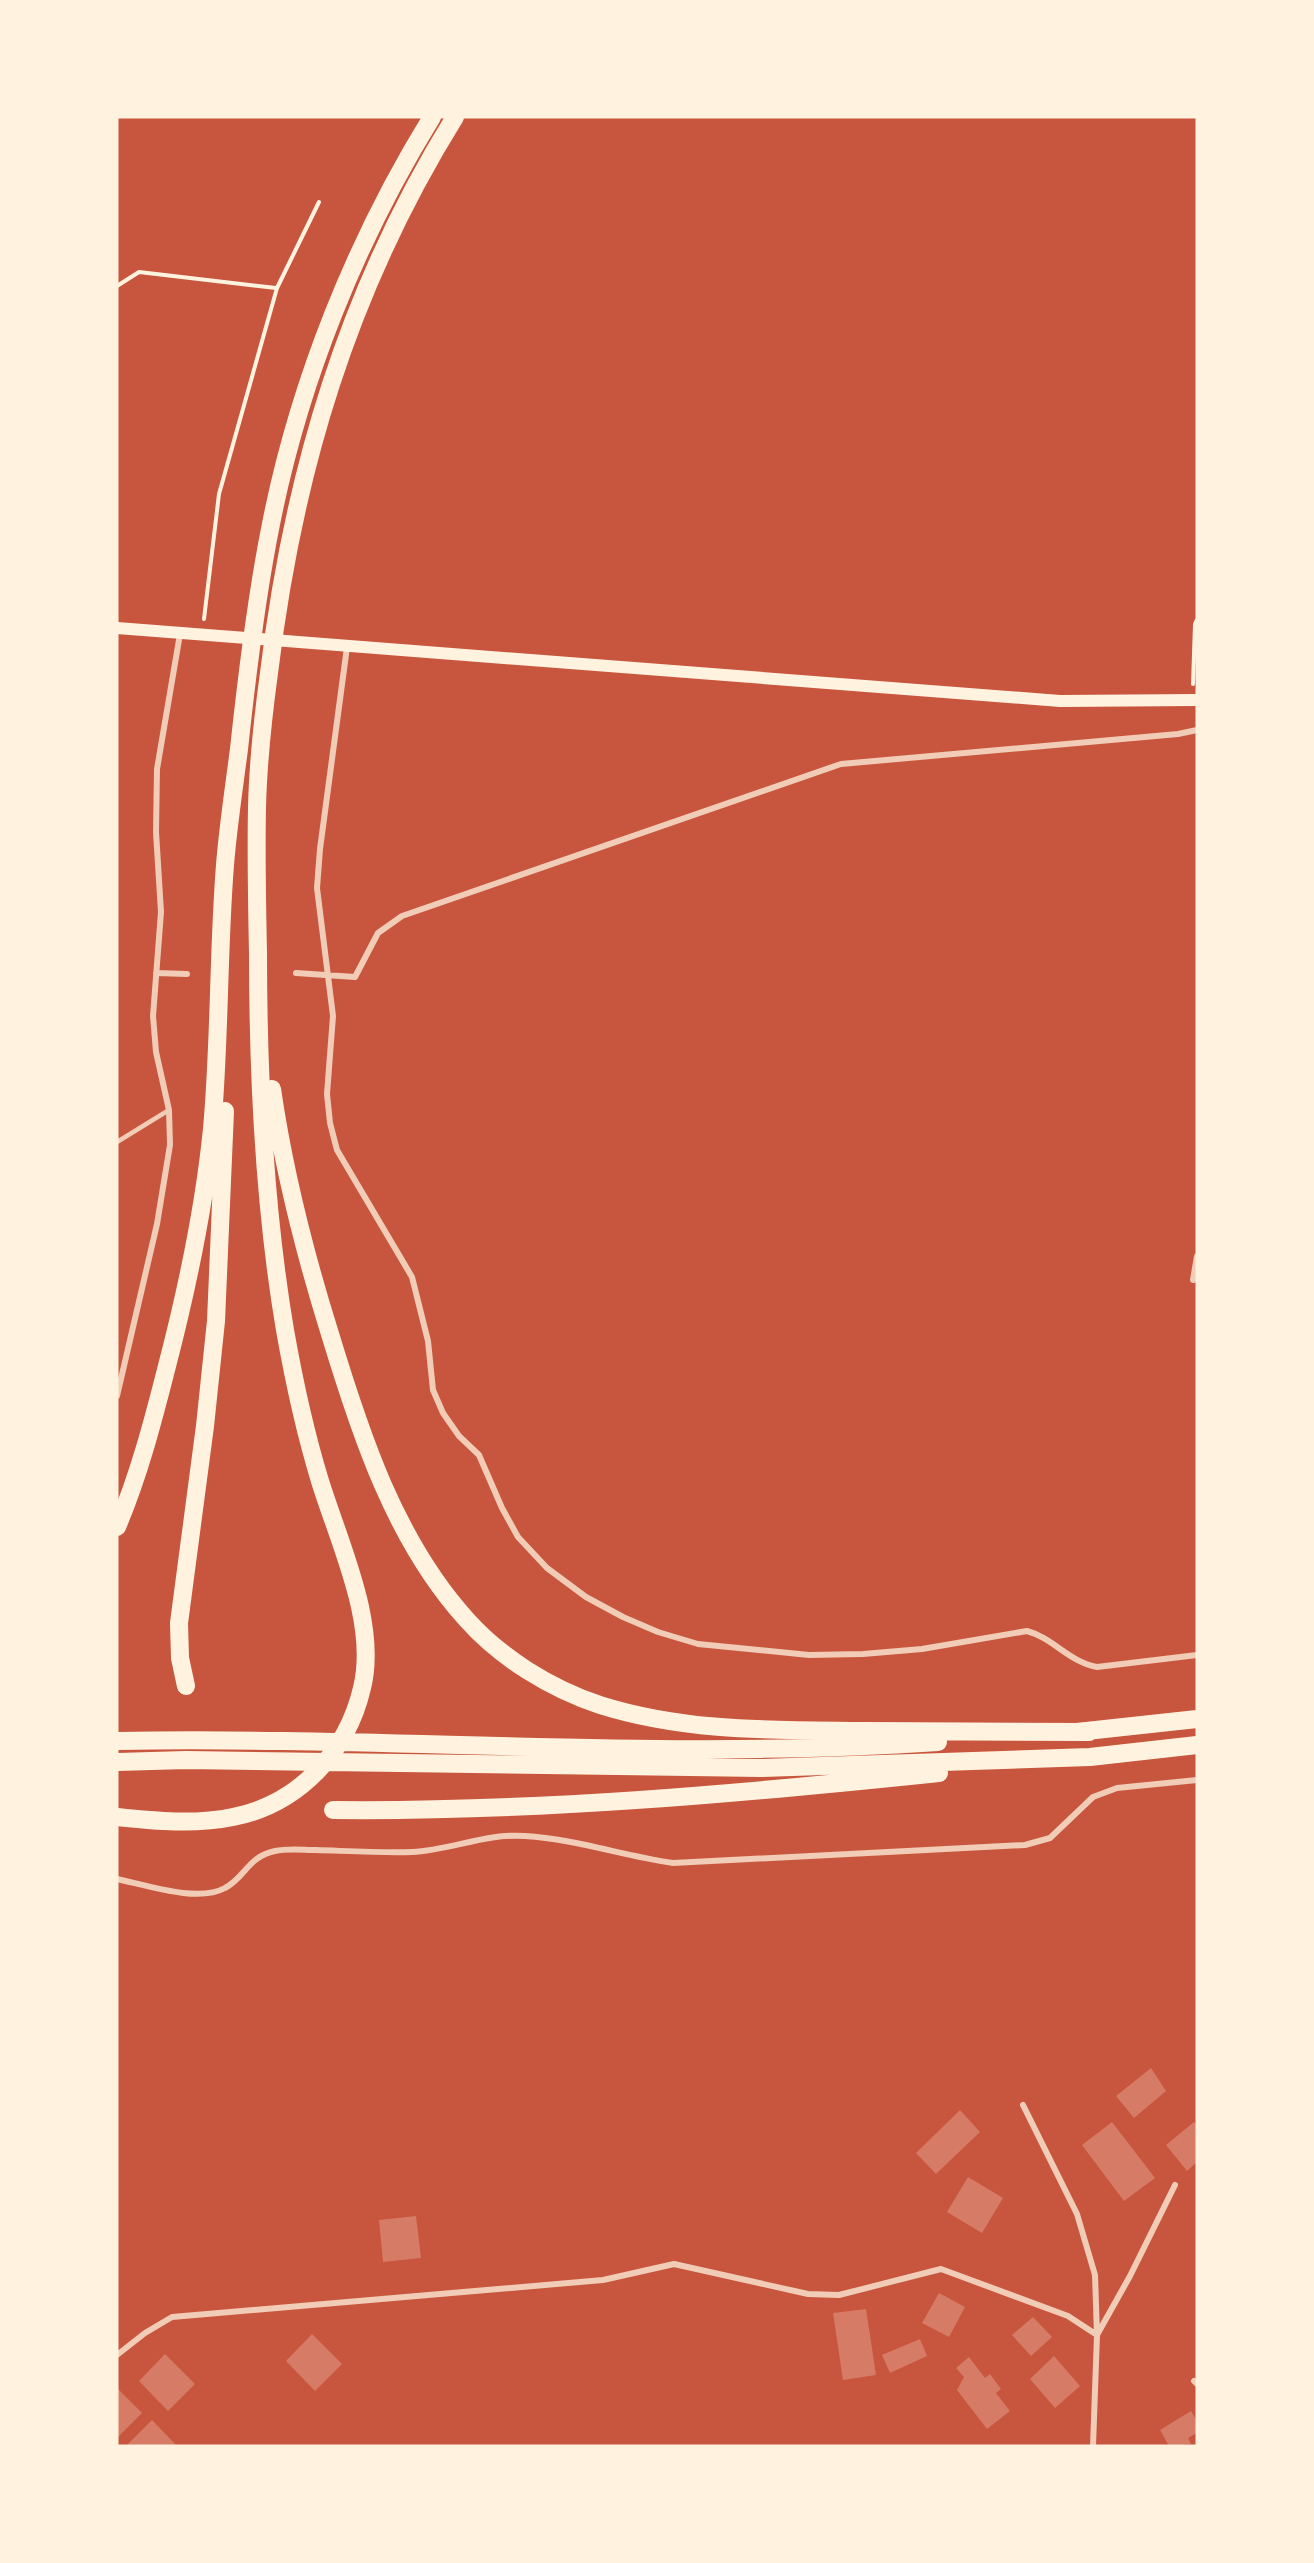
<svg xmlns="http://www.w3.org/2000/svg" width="1314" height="2563" viewBox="0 0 1314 2563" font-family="'Source Sans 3',sans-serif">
	<rect width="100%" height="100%" fill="#c8553d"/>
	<path fill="#d67c66" d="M1151 2068 1166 2091 1134 2118 1116 2096Z
		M960 2110 980 2132 936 2174 916 2153Z
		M1112 2122 1155 2178 1124 2201 1082 2145Z
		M1194 2122 1197 2125V2162L1187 2171 1166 2145Z
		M968 2177 1003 2198 982 2233 947 2212Z
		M416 2216 421 2258 383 2262 379 2220Z
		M939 2293 965 2307 949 2337 922 2323Z
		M866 2309 876 2375 843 2380 833 2313Z
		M1033 2317 1052 2337 1031 2356 1012 2335Z
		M312 2334 342 2364 315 2391 286 2361Z
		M920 2339 927 2356 890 2373 882 2355Z
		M165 2354 195 2384 168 2411 139 2381Z
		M1054 2356 1080 2386 1055 2408 1030 2379Z
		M969 2357 985 2378 990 2374 1001 2389 996 2393 1010 2411 987 2429 957 2390 964 2377 956 2368Z
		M117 2388 142 2413 117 2438Z
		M1191 2411 1197 2421V2433L1188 2438 1191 2444 1169 2446 1160 2430Z
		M152 2420 177 2446H126Z"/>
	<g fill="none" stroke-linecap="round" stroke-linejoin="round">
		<path stroke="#fff3e0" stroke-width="4" d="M117 286 139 272 276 288
			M204 619 219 494 277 288 319 202
			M1193 684 1195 624 1197 620"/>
		<path stroke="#f1ccb7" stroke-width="4.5" d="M117 1142 169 1110"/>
		<path stroke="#f1ccb7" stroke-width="6" d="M347 647 320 849 317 888 333 1016 327 1094 330 1123 337 1150 412 1277 428 1341 433 1390 443 1413 459 1436 479 1455 502 1508 518 1537 547 1568 586 1597 623 1617 658 1632 698 1644 809 1655 863 1654 922 1649 1027 1631C1053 1638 1069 1662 1097 1667L1197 1655
			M156 973 187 974
			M296 973 355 977 378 933 402 916 841 764 1178 734 1197 730
			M1197 1256 1193 1280 1197 1279
			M117 1396 157 1224 170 1145 169 1110 156 1052 153 1016 161 912 156 832 157 769 180 634
			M117 1879C146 1885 198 1903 225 1888 246 1877 247 1857 275 1851 288 1848 303 1850 316 1850 348 1851 380 1853 412 1852 451 1850 486 1833 525 1836 575 1839 623 1856 673 1863L1025 1845 1050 1838 1093 1797 1117 1788 1197 1780
			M1023 2105 1077 2214 1095 2275 1097 2335
			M1097 2335 1130 2276 1175 2185
			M117 2355 145 2333 172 2317 603 2280 674 2264 808 2294 839 2295 941 2269 1068 2316 1097 2335 1093 2446
			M1194 2381 1197 2384"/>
		<path stroke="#fff3e0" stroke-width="12" d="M117 628 1060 701 1197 700"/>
		<path stroke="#fff3e0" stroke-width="18" d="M272 1089C284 1172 305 1254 330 1334 360 1433 395 1541 467 1620 501 1658 551 1689 600 1705 685 1732 774 1730 862 1731 937 1731 1013 1731 1089 1732
			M117 1527C139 1475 153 1421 167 1366 187 1289 204 1209 212 1129 220 1041 218 953 225 865 228 827 234 788 239 749 247 674 256 598 271 524 299 382 356 240 432 117
			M186 1686 180 1658 179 1623 205 1426 216 1321 225 1111
			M1077 1732 1197 1719
			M117 1741C390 1736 665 1761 938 1742
			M117 1762 186 1760 762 1768 1090 1757 1197 1745
			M333 1810C535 1812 737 1794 939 1773
			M117 1817C155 1821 195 1825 233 1817 299 1804 347 1752 362 1688 378 1623 339 1543 320 1481 305 1432 294 1381 285 1330 264 1206 258 1079 258 953 257 905 256 856 257 808 258 763 263 717 269 673 293 473 348 289 455 117"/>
	</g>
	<rect width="1314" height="2563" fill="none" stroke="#fff3e0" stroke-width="237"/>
</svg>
